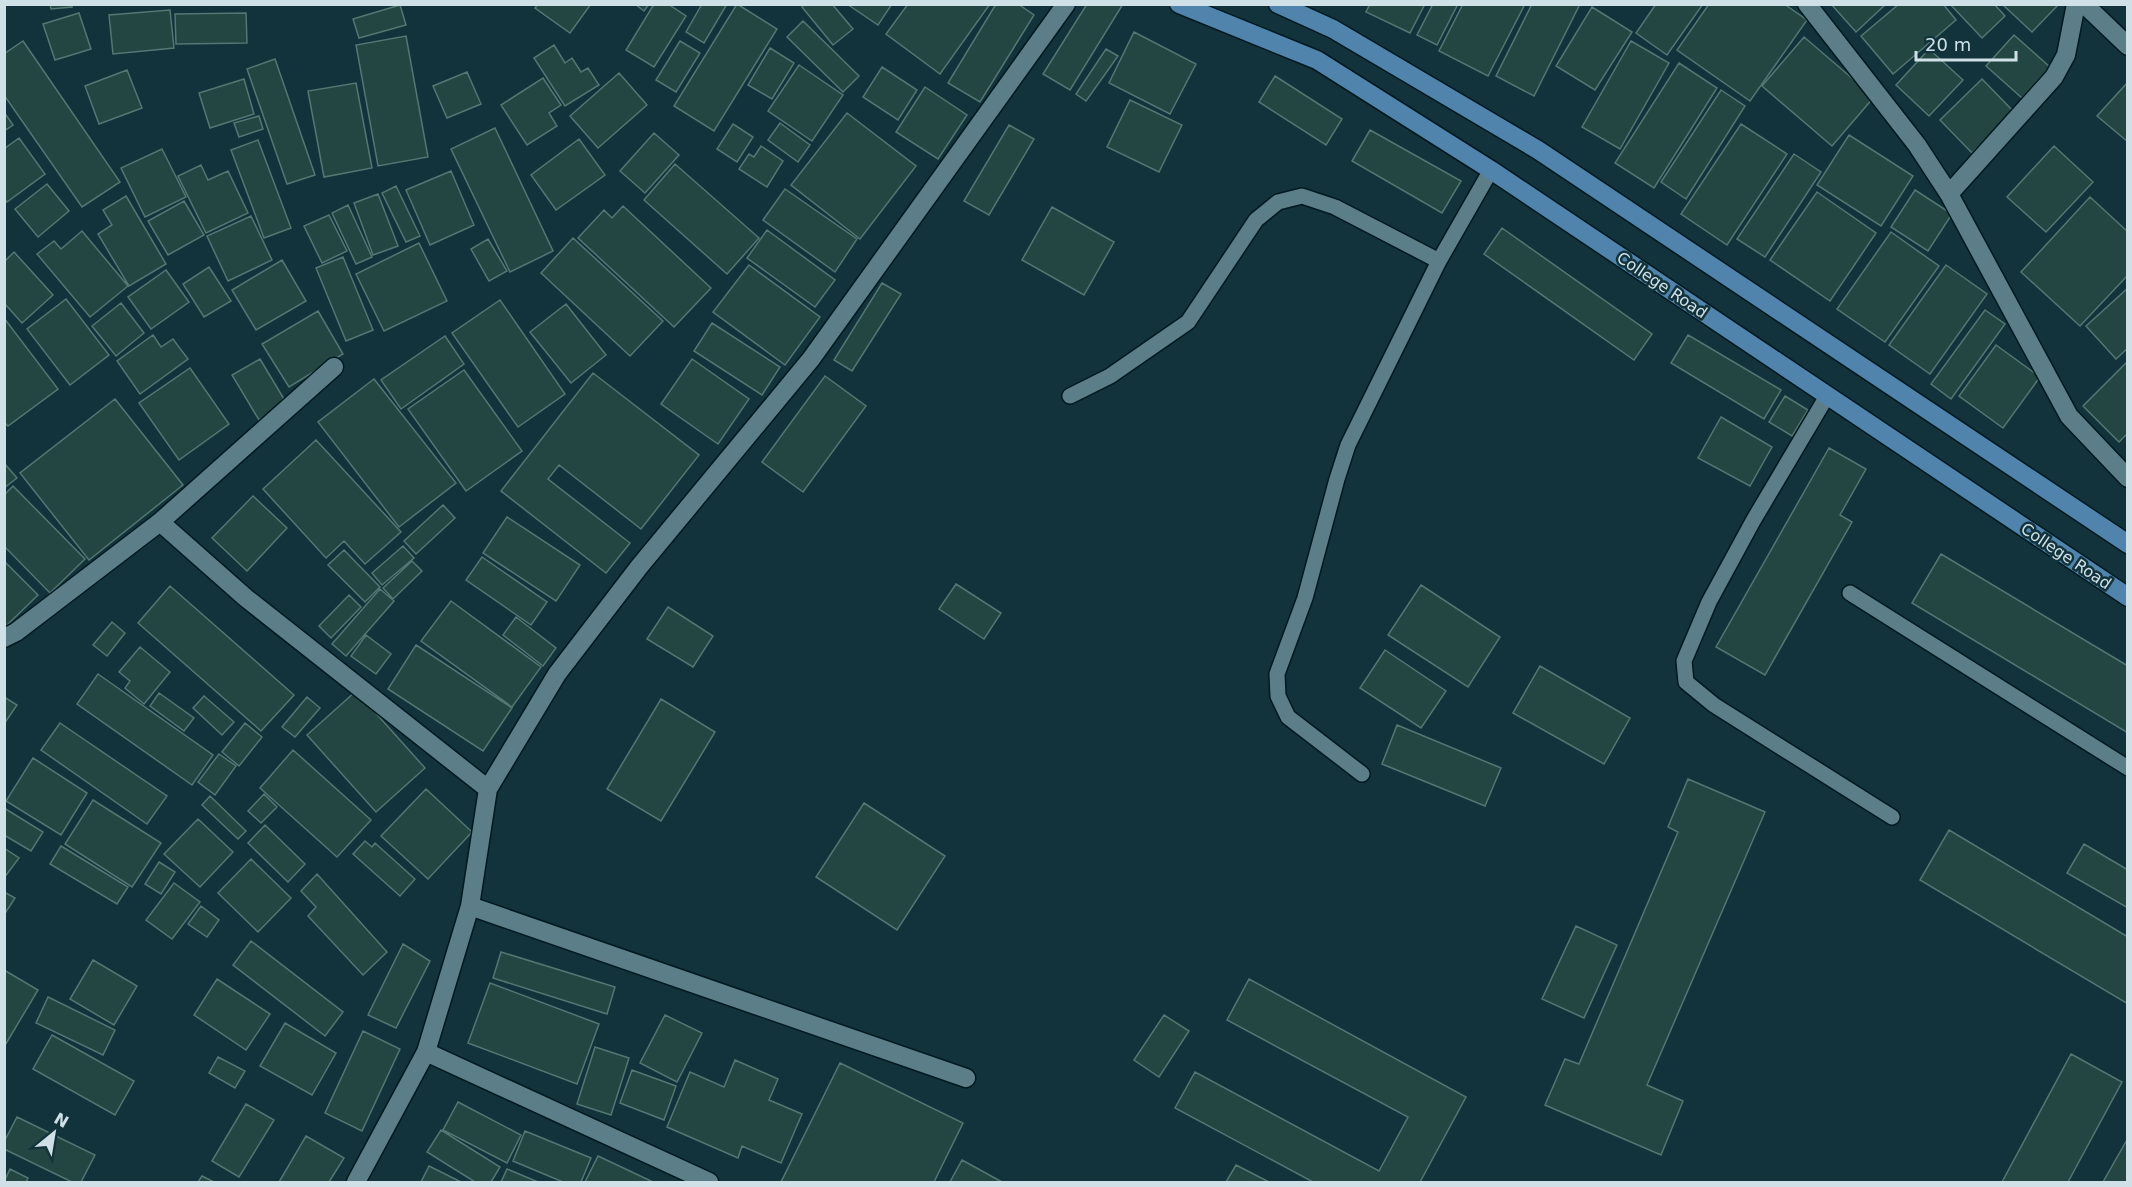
<svg xmlns="http://www.w3.org/2000/svg" width="2132" height="1187" viewBox="0 0 2132 1187" font-family="'DejaVu Sans',sans-serif">
	<rect width="100%" height="100%" fill="#12333c"/>
	<path fill="#234642" stroke="#537772" stroke-width="1.5" d="M50 4H72V7L51 9Z
		M538 4H591L570 33 535 8Z
		M635 4H649L644 11Z
		M654 4H668L686 16 654 67 626 50Z
		M702 4H727L704 43 686 32Z
		M737 4 777 29 714 131 674 106Z
		M805 4H832L853 29 833 45 802 7Z
		M847 4H892L878 25Z
		M908 4H990L940 74 886 34Z
		M996 4H1018L1034 15 980 102 948 83Z
		M1087 4H1123L1070 90 1043 74Z
		M1370 4H1425L1410 33 1366 12Z
		M1433 4H1458L1437 45 1417 35Z
		M1463 4H1525L1488 76 1439 51Z
		M1532 4H1580L1534 96 1496 76Z
		M1656 4H1703L1667 55 1636 33Z
		M1709 4H1784L1807 20 1750 101 1677 50Z
		M1831 4H1886L1856 32Z
		M1899 4H1943L1956 20 1893 74 1861 36Z
		M1950 4H1994L2005 16 1982 38Z
		M2002 4H2059L2032 32Z
		M400 5 406 25 359 38 353 19Z
		M1592 7 1632 32 1595 90 1556 66Z
		M170 10 174 48 113 54 109 15Z
		M79 13 91 49 55 60 43 24Z
		M246 13 247 43 176 44 175 14Z
		M803 21 859 76 843 92 787 37Z
		M1134 32 1196 64 1170 114 1109 83Z
		M2014 35 2050 67 2022 98 1986 66Z
		M406 36 428 157 378 166 356 45Z
		M1804 37 1874 97 1832 146 1762 86Z
		M23 41 120 182 82 207 4 95V54Z
		M680 41 700 53 676 92 656 80Z
		M1631 41 1669 63 1620 149 1582 127Z
		M554 45 565 63 572 58 581 72 588 68 599 85 565 106 534 58Z
		M770 48 794 63 772 99 748 85Z
		M1106 49 1118 56 1086 101 1076 94Z
		M1929 49 1963 80 1929 116 1896 85Z
		M275 59 315 175 287 184 247 69Z
		M1679 63 1717 88 1654 188 1615 163Z
		M799 65 843 95 812 141 768 111Z
		M882 67 917 90 898 120 863 97Z
		M127 70 142 108 99 124 85 86Z
		M467 72 481 104 447 118 433 86Z
		M619 73 647 105 598 148 570 116Z
		M1275 76 1342 119 1326 145 1259 102Z
		M543 78 561 105 549 113 557 126 527 145 501 105Z
		M244 79 254 114 210 128 199 93Z
		M1982 79 2014 112 1972 153 1940 120Z
		M2128 82V142L2097 116Z
		M356 83 372 168 324 177 308 91Z
		M925 87 967 115 938 159 896 132Z
		M1721 90 1745 106 1686 199 1661 182Z
		M1130 100 1182 125 1159 172 1107 147Z
		M4 112 13 125 4 131Z
		M847 113 916 166 860 239 791 185Z
		M259 116 263 129 239 137 234 123Z
		M780 123 810 145 798 162 768 140Z
		M733 124 753 137 737 162 717 149Z
		M1741 124 1787 154 1727 245 1681 214Z
		M1009 125 1034 139 989 215 964 201Z
		M495 128 553 251 510 272 451 149Z
		M1370 130 1461 181 1442 213 1352 161Z
		M654 133 679 155 645 193 620 171Z
		M1849 135 1913 176 1881 226 1817 185Z
		M19 138 45 174 7 202 4 198V149Z
		M579 139 605 175 556 210 531 175Z
		M258 140 291 228 264 238 231 150Z
		M761 146 783 161 767 187 739 169 749 154 754 157Z
		M2054 146 2093 182 2046 232 2007 197Z
		M162 149 186 197 145 217 121 168Z
		M1794 154 1821 172 1765 257 1737 239Z
		M675 164 759 238 727 274 644 200Z
		M201 165 208 180 228 171 248 213 206 233 178 176Z
		M451 171 474 225 430 245 406 190Z
		M47 184 69 211 38 237 15 209Z
		M396 186 420 236 406 242 382 193Z
		M785 189 857 239 835 272 763 220Z
		M1915 190 1952 214 1928 251 1891 227Z
		M1817 192 1876 233 1830 301 1770 260Z
		M378 194 398 246 373 255 354 203Z
		M126 196 166 264 129 286 98 234 112 225 103 210Z
		M2090 197 2128 232V275L2080 326 2021 272Z
		M184 201 204 235 168 255 148 221Z
		M348 205 372 257 356 264 332 213Z
		M623 206 711 288 674 327 578 238 604 210 612 218Z
		M1052 207 1114 242 1084 295 1022 260Z
		M329 215 347 251 322 263 304 226Z
		M251 216 272 260 228 281 207 236Z
		M1502 228 1652 334 1634 360 1484 254Z
		M767 230 835 280 815 307 747 258Z
		M82 231 128 286 90 317 37 254 54 241 61 249Z
		M1891 232 1939 266 1885 342 1837 309Z
		M573 238 663 321 630 356 541 273Z
		M488 239 507 271 489 281 471 249Z
		M419 243 447 301 384 331 356 274Z
		M14 252 53 295 22 323 4 303V262Z
		M343 257 373 330 346 341 316 268Z
		M282 260 306 301 256 330 232 290Z
		M749 265 820 317 785 365 713 312Z
		M1946 265 1987 294 1930 374 1889 345Z
		M209 267 231 301 204 317 183 284Z
		M166 270 189 302 151 329 128 297Z
		M882 283 901 294 852 371 834 360Z
		M2128 288V348L2116 359 2086 326Z
		M66 299 109 355 70 385 27 329Z
		M500 300 565 394 518 427 452 333Z
		M121 303 144 333 116 356 92 326Z
		M566 304 606 355 571 383 530 332Z
		M1985 310 2005 324 1951 399 1931 384Z
		M318 311 343 354 289 387 262 344Z
		M4 318 58 389 8 426 4 422Z
		M712 323 780 367 762 395 694 351Z
		M153 335 161 347 173 339 188 359 140 394 117 361Z
		M1688 335 1781 390 1764 419 1671 363Z
		M445 336 464 364 401 409 381 380Z
		M1996 345 2040 377 2003 428 1959 396Z
		M260 359 287 404 259 420 232 375Z
		M692 359 749 399 718 444 661 404Z
		M2128 361V433L2119 442 2083 406Z
		M190 368 229 424 179 460 139 403Z
		M464 370 522 451 466 491 408 409Z
		M593 373 699 455 641 529 559 465 548 479 630 543 606 573 501 491Z
		M825 376 866 406 803 492 762 462Z
		M374 379 456 483 399 527 318 422Z
		M1785 396 1808 410 1792 436 1769 422Z
		M115 399 183 485 89 560 20 473Z
		M1721 417 1772 447 1750 486 1698 458Z
		M316 440 401 532 365 564 344 541 326 558 263 489Z
		M1829 448 1866 469 1840 515 1852 522 1765 675 1716 647Z
		M4 463 17 478 4 488Z
		M13 486 85 559 50 593 4 546V495Z
		M253 496 287 528 247 571 212 538Z
		M443 505 455 518 416 554 404 541Z
		M507 517 580 565 556 601 483 553Z
		M403 546 414 558 382 585 372 573Z
		M344 550 380 587 365 602 328 565Z
		M1941 554 2128 666V733L1912 603Z
		M482 557 547 602 531 625 466 580Z
		M4 561 38 595 4 628Z
		M412 561 422 571 393 599 383 588Z
		M956 584 1001 613 984 639 939 609Z
		M1421 585 1500 637 1468 687 1388 635Z
		M170 586 294 695 261 731 138 623Z
		M380 589 394 601 346 656 332 644Z
		M349 595 361 607 331 638 319 626Z
		M451 601 541 667 512 707 421 641Z
		M668 607 713 636 693 667 647 639Z
		M516 617 556 648 543 666 503 635Z
		M112 622 125 633 107 656 93 645Z
		M366 635 391 654 376 674 351 656Z
		M416 645 512 708 483 751 388 689Z
		M140 647 170 672 144 704 125 688 130 681 119 672Z
		M1385 650 1446 691 1421 728 1360 688Z
		M1540 666 1630 718 1604 764 1513 713Z
		M98 674 213 755 192 785 77 704Z
		M356 691 425 768 376 812 307 735Z
		M159 693 194 718 184 731 150 706Z
		M204 696 234 722 222 735 193 708Z
		M4 697 17 705 4 724Z
		M307 697 320 708 295 737 282 727Z
		M661 699 715 732 661 821 607 789Z
		M60 723 167 796 147 824 41 750Z
		M245 723 262 737 239 766 222 752Z
		M1397 725 1501 768 1485 806 1382 764Z
		M293 750 371 820 337 857 260 788Z
		M219 754 236 766 215 795 198 782Z
		M33 758 87 793 61 835 6 801Z
		M1688 779 1765 812 1647 1085 1683 1101 1661 1155 1545 1105 1565 1059 1579 1064 1678 832 1668 827Z
		M426 789 472 832 428 879 381 836Z
		M264 794 277 807 261 823 248 811Z
		M210 796 246 831 238 839 202 805Z
		M93 800 161 843 132 887 65 844Z
		M864 803 945 856 897 930 816 877Z
		M4 808 43 832 31 851 4 835Z
		M198 819 233 852 200 887 164 854Z
		M265 825 305 864 288 882 248 843Z
		M1949 830 2128 937V1004L1920 880Z
		M365 841 372 847 375 843 415 879 400 896 353 854Z
		M2084 844 2128 870V908L2067 873Z
		M61 846 128 887 117 904 50 864Z
		M4 848 19 858 4 878Z
		M251 859 291 898 258 932 218 893Z
		M159 862 175 872 161 894 145 884Z
		M317 874 387 952 363 975 308 916 316 907 301 891Z
		M174 883 200 902 172 939 146 920Z
		M4 892 15 898 4 915Z
		M201 906 219 920 207 937 188 924Z
		M1576 926 1617 945 1584 1018 1542 999Z
		M251 941 343 1012 325 1036 233 965Z
		M403 944 430 961 396 1028 368 1015Z
		M501 952 615 987 607 1014 493 978Z
		M93 960 137 986 114 1025 70 999Z
		M4 970 38 990 4 1047Z
		M217 979 270 1014 246 1050 194 1015Z
		M1249 979 1466 1097 1420 1182H1313L1175 1108 1195 1072 1379 1171 1408 1117 1227 1020Z
		M490 983 599 1024 577 1084 468 1043Z
		M48 997 115 1030 103 1055 36 1023Z
		M665 1015 702 1033 677 1082 640 1063Z
		M1164 1015 1189 1031 1159 1077 1134 1060Z
		M285 1023 336 1053 312 1095 260 1066Z
		M363 1031 400 1049 362 1131 325 1113Z
		M52 1035 134 1081 115 1115 33 1069Z
		M595 1047 629 1058 611 1115 577 1104Z
		M2071 1054 2122 1082 2068 1182H2002Z
		M218 1057 245 1071 235 1088 209 1073Z
		M735 1060 778 1079 769 1100 802 1114 781 1163 742 1146 738 1158 667 1127 690 1072 724 1087Z
		M840 1063 963 1123 934 1182H781Z
		M632 1070 676 1086 664 1120 620 1103Z
		M458 1102 521 1135 507 1163 443 1130Z
		M246 1104 274 1120 239 1177 212 1161Z
		M17 1117 95 1155 81 1182H72L4 1149V1142Z
		M441 1130 500 1167 491 1182H475L427 1152Z
		M525 1131 591 1158 581 1182H563L513 1161Z
		M306 1136 344 1158 329 1182H279Z
		M2128 1138V1182H2103Z
		M598 1156 651 1181V1182H585Z
		M962 1160 1002 1182H950Z
		M1236 1165 1269 1182H1226Z
		M429 1166 461 1182H421Z
		M10 1169 28 1178 26 1182H4Z
		M507 1169 538 1182H501Z
		M202 1176 214 1182H198Z"/>
	<g fill="none" stroke-linecap="round" stroke-linejoin="round">
		<defs>
			<path id="lane" d="M1070 396 1110 376 1188 322 1256 220 1278 202 1302 196 1335 207 1439 261
				M1827 396 1753 521 1709 602 1684 661 1686 682 1714 705 1892 817
				M1850 593 2128 768
				M1362 774 1288 717 1278 696 1277 674 1305 598 1337 479 1348 445 1439 261 1491 170"/>
			<path id="street" d="M1807 4 1917 145 1949 194 2069 416 2128 478
				M2084 4 2128 46
				M1949 194 2054 77 2066 55 2076 4
				M160 522 246 598 488 789
				M4 638 16 632 160 522 334 367
				M470 906 966 1078
				M426 1052 709 1182
				M356 1182 426 1052 470 906 488 789 557 674 639 567 811 359 1066 4"/>
			<path id="secondary" d="M1179 4 1317 60 1491 170 2128 597
				M1278 4 1333 29 1538 150 2128 544"/>
		</defs>
		<use href="#lane" stroke="#021920" stroke-width="18"/>
		<use href="#street" stroke="#021920" stroke-width="21"/>
		<use href="#secondary" stroke="#021920" stroke-width="21"/>
		<use href="#lane" stroke="#5c7e89" stroke-width="15"/>
		<use href="#street" stroke="#5c7e89" stroke-width="18"/>
		<use href="#secondary" stroke="#5084ac" stroke-width="18"/>
	</g>
	<g text-anchor="middle" dominant-baseline="central" stroke-width="5" stroke-linejoin="round" paint-order="stroke">
		<g font-size="16" fill="#cfe1e7" stroke="#12333c">
			<text transform="translate(1662 285) rotate(34)">College Road</text>
			<text transform="translate(2066 556) rotate(34)">College Road</text>
		</g>
	</g>
	<rect width="2132" height="1187" fill="none" stroke="#cfe1e7" stroke-width="12"/>
	<g transform="translate(54 1133) rotate(30)" stroke="#12333c" stroke-width="4.5" paint-order="stroke">
	<path d="M0-4.5L10 22L0 15L-10 22Z" fill="#cfe1e7"/>
	<text y="-9" font-size="16" font-weight="bold" text-anchor="middle" fill="#cfe1e7">N</text>
	</g>
	<path d="M1916 51v9h100v-9" fill="none" stroke="#cfe1e7" stroke-width="3"/>
	<text x="1925" y="51" font-size="18" fill="#cfe1e7" stroke="#12333c" stroke-width="4.5" paint-order="stroke">20 m</text>
</svg>
